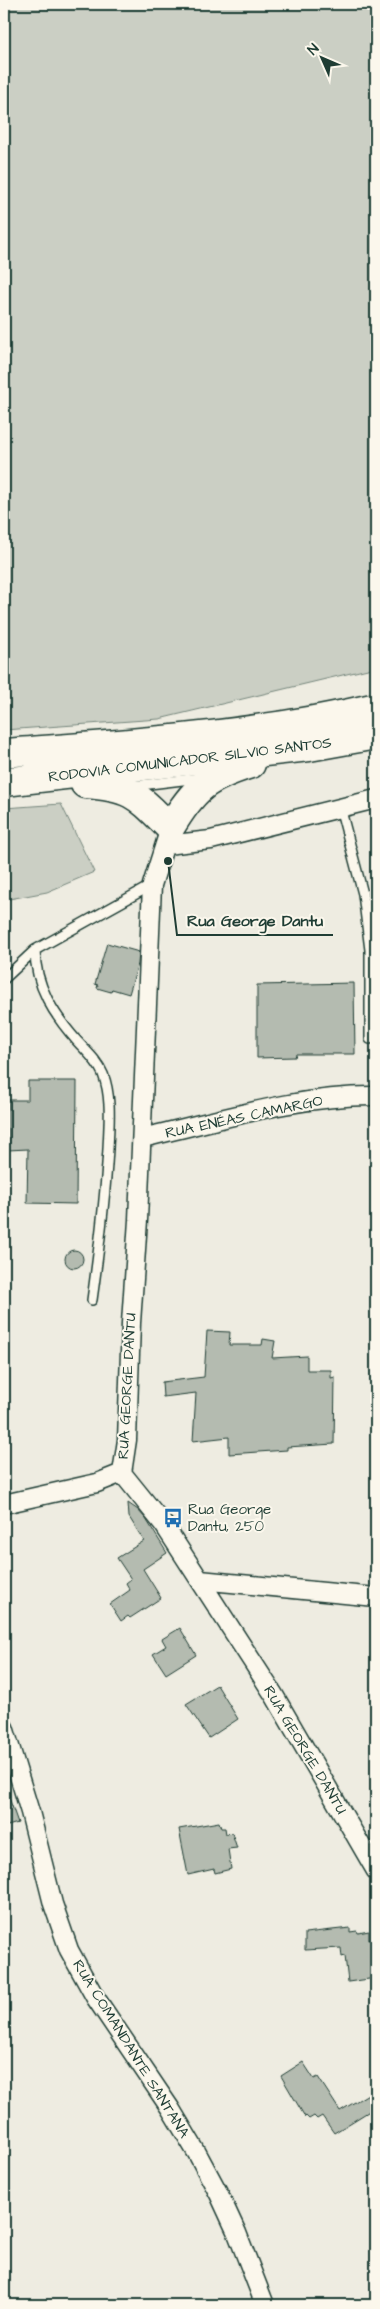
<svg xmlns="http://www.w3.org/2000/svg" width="380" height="2309" viewBox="0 0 380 2309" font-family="'Architects Daughter',sans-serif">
	<rect width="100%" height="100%" fill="#eeece1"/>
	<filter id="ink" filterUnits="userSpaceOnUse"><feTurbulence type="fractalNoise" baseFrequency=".02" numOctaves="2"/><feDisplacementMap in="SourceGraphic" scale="10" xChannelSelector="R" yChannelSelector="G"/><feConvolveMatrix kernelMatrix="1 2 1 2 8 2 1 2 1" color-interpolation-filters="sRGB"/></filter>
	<g filter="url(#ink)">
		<path fill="#cbcfc4" stroke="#75867c" d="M4 4H376V667L159 719 4 730Z
			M61 804 94 872 47 892 4 900V808Z"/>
		<path fill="#b4bbb0" stroke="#1f3d34" d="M107 943 139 952 138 964 129 994 112 989 111 992 97 988 98 985 95 984Z
			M354 983 355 1054H296L295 1057 257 1058V985Z
			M28 1081H77L76 1204 27 1203 28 1149 8 1150V1100H28Z
			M65 1259a9 9 0 1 1 18 0a9 9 0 1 1-18 0Z
			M207 1331 230 1332 229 1345H262L263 1339 275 1341 272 1358 307 1356V1370H331V1378L335 1377 334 1444 287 1447V1450L229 1454V1437L193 1441 196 1393 163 1397 162 1382 204 1377Z
			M128 1503 138 1510 146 1519 167 1553 143 1569 161 1598 130 1618 128 1616 121 1621 110 1604 130 1590 126 1583 131 1579 117 1558 144 1541 129 1517Z
			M180 1628 196 1655 166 1674 153 1654 166 1646 162 1639Z
			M217 1685 238 1719 209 1738 186 1704Z
			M4 1789H6L18 1823 4 1827Z
			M219 1822 221 1828H225L226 1834 232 1833 237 1848 228 1849 231 1869 215 1873 214 1869 188 1875 179 1829Z
			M350 1928V1932L357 1931 358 1933 369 1931V1940L376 1936V1978L348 1982 345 1956 342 1957 341 1948 305 1950V1933Z
			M303 2062 314 2079 318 2077 340 2111 370 2093 376 2107 334 2133 322 2116 317 2119 314 2116 309 2119 306 2116 305 2117 281 2076Z"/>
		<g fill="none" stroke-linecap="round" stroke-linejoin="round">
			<defs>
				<path id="lane" d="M133 786 199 778
					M340 807 363 894 370 950V1039
					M35 950C35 986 54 1015 77 1041 86 1051 97 1060 103 1074 112 1097 109 1124 108 1149 105 1199 99 1250 92 1300
					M4 979 35 950 152 885"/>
				<path id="street" d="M166 845 211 840 376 799
					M142 1138C218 1121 297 1095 376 1096
					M122 1473 127 1440 131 1323 138 1220 152 885 170 828
					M122 1473 164 1525 274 1695 376 1871
					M4 1504 97 1483 122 1473
					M200 1580 376 1597
					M4 1727 30 1812 53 1904 69 1950 95 1997 170 2108 197 2153 219 2194 237 2233 265 2305"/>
				<path id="highway" d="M4 753C128 743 254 736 376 707
					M4 782 309 747 376 735
					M85 784C132 787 138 796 170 828 194 788 206 778 251 764"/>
			</defs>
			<use href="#lane" stroke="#1f3d34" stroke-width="12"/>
			<use href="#street" stroke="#1f3d34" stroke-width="21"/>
			<use href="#highway" stroke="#1f3d34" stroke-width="31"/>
			<use href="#lane" stroke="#fbf7ec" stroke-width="9"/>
			<use href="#street" stroke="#fbf7ec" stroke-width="18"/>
			<use href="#highway" stroke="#fbf7ec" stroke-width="28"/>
		</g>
	</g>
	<defs>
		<symbol id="bus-bare" viewBox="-9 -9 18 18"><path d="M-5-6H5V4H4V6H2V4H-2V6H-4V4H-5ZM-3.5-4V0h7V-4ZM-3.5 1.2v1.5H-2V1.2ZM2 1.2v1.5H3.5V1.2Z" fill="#1f6fb2" stroke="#fbf7ec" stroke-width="2.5" paint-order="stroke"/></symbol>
	</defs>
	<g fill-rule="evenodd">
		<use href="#bus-bare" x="159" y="1504" width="28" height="28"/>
	</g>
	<g text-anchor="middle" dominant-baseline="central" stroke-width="4" stroke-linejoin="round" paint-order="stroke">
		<g font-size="15" fill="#1f3d34" stroke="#fbf7ec">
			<text transform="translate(190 760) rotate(-7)">RODOVIA COMUNICADOR SILVIO SANTOS</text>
			<text transform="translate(244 1117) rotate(-12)">RUA ENÉAS CAMARGO</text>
			<text transform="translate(127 1386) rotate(-87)">RUA GEORGE DANTU</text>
			<text transform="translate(305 1750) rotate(59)">RUA GEORGE DANTU</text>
			<text transform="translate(131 2049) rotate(58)">RUA COMANDANTE SANTANA</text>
		</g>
		<g font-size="15" fill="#1f3d34" stroke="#fbf7ec" text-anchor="start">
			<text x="188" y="1509">Rua George<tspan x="188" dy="17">Dantu, 250</tspan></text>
		</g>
	</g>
	<path fill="none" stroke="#1f3d34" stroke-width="2" d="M168 861L177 935H333"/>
	<circle fill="#1f3d34" stroke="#fbf7ec" stroke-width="2" cx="168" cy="861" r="5"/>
	<g font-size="16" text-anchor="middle" font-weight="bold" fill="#1f3d34" stroke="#fbf7ec" stroke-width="4" stroke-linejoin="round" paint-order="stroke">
		<text x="255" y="926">Rua George Dantu</text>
	</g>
	<rect width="380" height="2309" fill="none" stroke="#fbf7ec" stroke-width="20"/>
	<rect x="10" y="10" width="360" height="2289" fill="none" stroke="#1f3d34" stroke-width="2" filter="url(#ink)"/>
	<g transform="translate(322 58) rotate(315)" stroke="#fbf7ec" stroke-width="4" paint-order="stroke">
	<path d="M0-4L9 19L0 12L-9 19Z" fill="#1f3d34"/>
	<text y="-8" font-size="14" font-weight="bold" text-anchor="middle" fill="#1f3d34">N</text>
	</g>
</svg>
